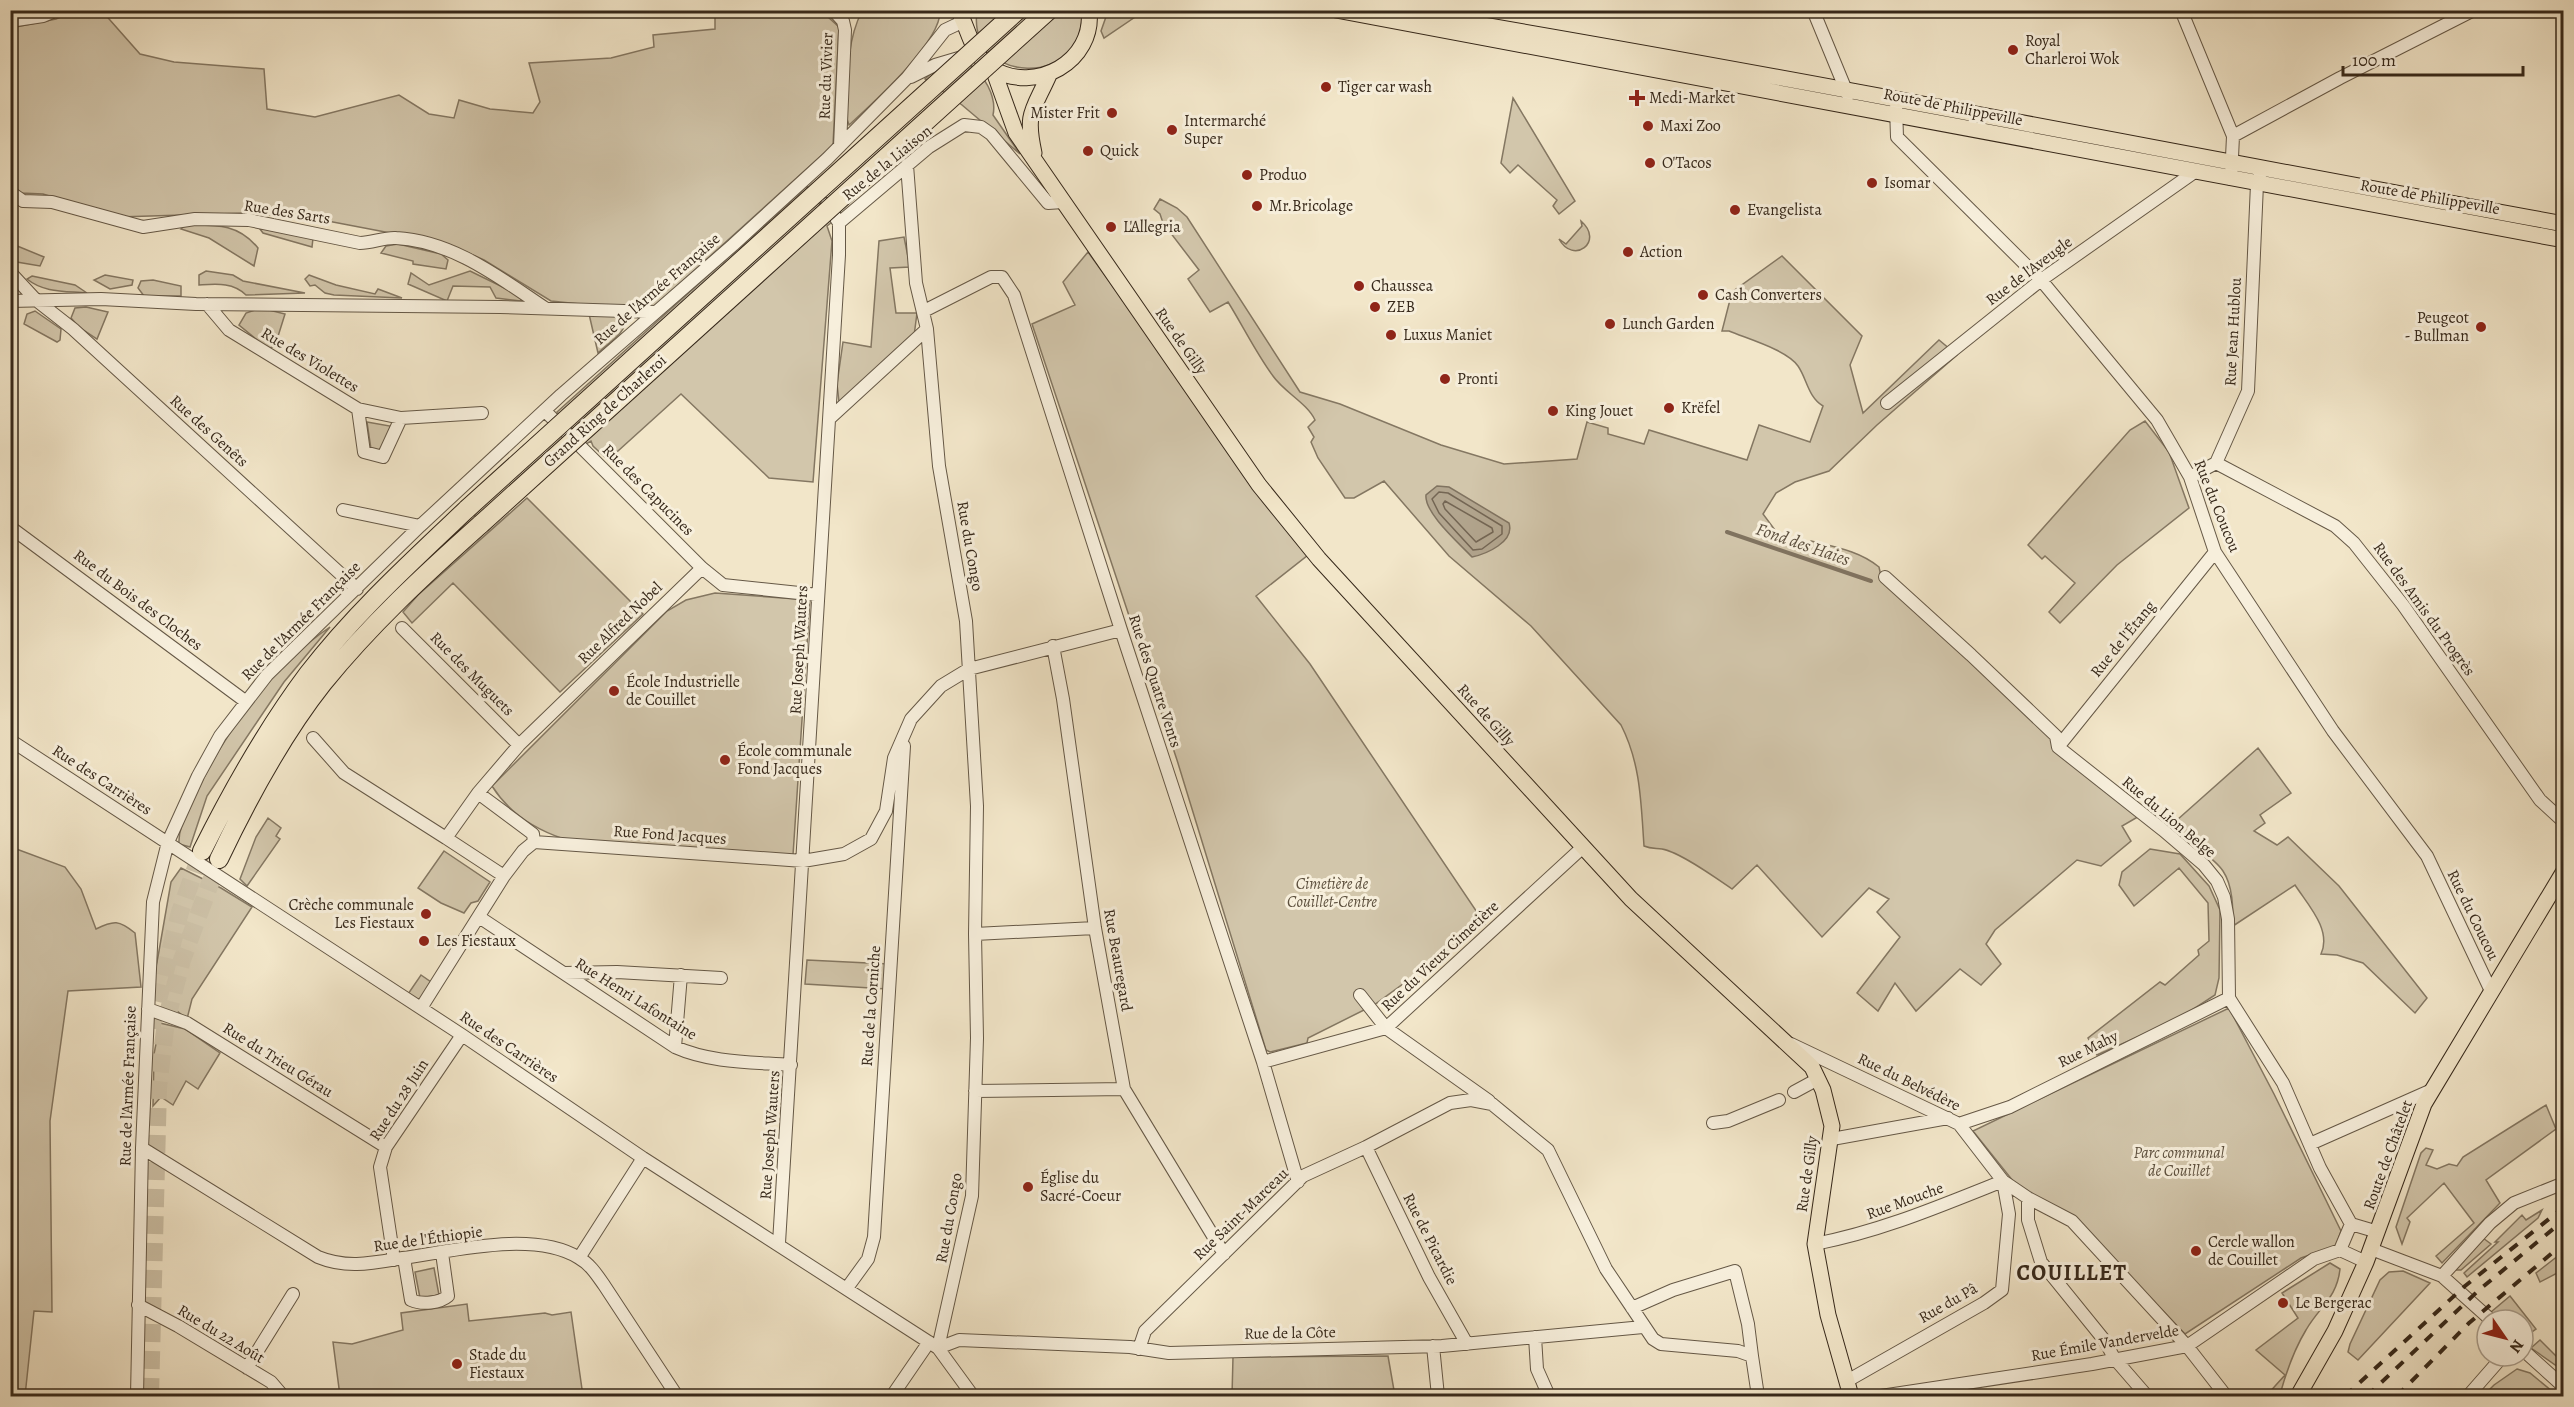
<svg xmlns="http://www.w3.org/2000/svg" width="2574" height="1407" viewBox="0 0 2574 1407" font-family="Alegreya,serif">
	<rect width="100%" height="100%" fill="#f2e6c9"/>
	<filter id="stains"><feTurbulence type="fractalNoise" baseFrequency=".00333" numOctaves="4"/><feColorMatrix values="0 0 0 0 .2 0 0 0 0 .09 0 0 0 0 .02 0 0 0 .5 -.17"/></filter>
	<radialGradient id="worn" r=".72"><stop offset=".6" stop-color="#630" stop-opacity="0"/><stop offset="1" stop-color="#630" stop-opacity=".3"/></radialGradient>
	<path fill="#d2c6ab" stroke="#847762" stroke-width="1.5" d="M1082 10C1086 91 967 84 977 11Z
		M74 11H102L140 54 174 62 264 69 267 109 315 117 399 95 429 114 454 118 459 100 490 109 533 113 540 102 529 63 611 58 654 47 653 35 715 29V11H766L779 15 782 11H826L827 16 839 27 833 145 655 306H599L551 301 484 260 448 244 312 218 248 213 118 217 43 194 21 193 11 184V28L56 19Z
		M862 11H871L870 15 891 14 892 11H940C941 42 873 103 849 125L847 119C848 82 845 44 862 11Z
		M1108 11V10L1144 11 1104 38 1101 31Z
		M949 56C955 58 962 60 967 63 984 73 997 97 993 115L1020 154 962 105 925 79Z
		M1513 98 1575 201 1559 214 1553 206 1557 200 1518 165 1510 173 1501 163Z
		M807 186 832 222 827 226 832 241 813 482 769 478 681 394 608 460 593 446 591 441 586 444 557 412Z
		M1160 199 1177 208 1187 217 1300 392 1340 404 1441 445 1504 464 1577 459 1587 422 1608 428V434L1644 444 1649 430 1747 460 1759 425 1810 442 1823 406C1808 397 1807 379 1798 366 1787 350 1748 339 1729 331H1722L1732 292 1782 256 1862 336 1850 365 1863 413 1939 340 1957 355 1877 425 1829 471 1795 482 1776 493 1763 514 1781 538 1803 546 1811 541C1835 547 1860 551 1879 567L1882 581 2141 815 2122 826 2131 841 2101 866 2077 860 1995 930 1986 944 2001 964 1981 985 1960 969 1916 1011 1895 983 1878 1011 1857 993 1900 937 1877 912 1889 899 1869 888 1822 937 1757 865 1732 889C1716 878 1680 852 1662 849 1656 848 1651 849 1644 846 1641 804 1641 764 1621 725L1531 626 1449 556 1384 481 1354 498H1345L1318 458 1311 442 1314 437 1308 427 1315 420C1307 403 1284 392 1273 376 1256 353 1243 326 1228 302L1210 312 1188 279 1199 270 1163 223 1160 214 1154 209Z
		M1581 221C1605 242 1573 265 1559 239L1566 244 1582 226Z
		M186 225C215 225 238 223 258 248L254 266 209 238 181 229Z
		M267 228 313 238 312 247 263 233 260 229Z
		M904 237 910 267 890 268 896 313H917L914 336 846 400 839 402 837 384 843 342 871 347 879 241Z
		M10 243 44 257 40 266 11 261Z
		M398 244 441 254 448 260 446 269 413 264V261L381 253 386 246Z
		M1088 252 1308 555 1256 596 1310 664 1485 924 1374 1005 1308 1038 1307 1043 1270 1052 1266 1050 1177 760 1032 324 1075 305 1063 282Z
		M206 271 233 275 243 281 305 293 246 295C233 282 216 284 199 285V275Z
		M470 271 521 296V301L496 298 490 287 453 286 447 301 408 284 411 273 429 285Z
		M105 275 133 280 132 285 110 289 94 280Z
		M309 275 336 285 375 294 378 289 402 298 334 295 325 293 315 285 310 286 305 279Z
		M32 276 75 285 87 293C66 291 44 293 27 279Z
		M153 280 181 286V296H144L138 288 141 281Z
		M86 307 108 312 97 339 79 327 71 318 75 308Z
		M261 308 285 314 275 346 268 349 239 325 246 313Z
		M35 311 61 329 60 340 57 342 24 324 27 314Z
		M589 314 626 317C627 333 609 342 598 353Z
		M2145 421 2169 452 2189 508 2117 565 2060 623 2049 612 2075 583 2045 556 2042 559 2028 545 2130 430Z
		M367 422 390 426 389 437 382 454 371 449Z
		M527 498 643 614 560 692 453 583 412 623 403 612 418 595Z
		M715 593 810 600 793 855 564 839C534 829 509 813 492 786L667 611 686 600Z
		M330 627 284 682 207 796 190 847 179 844C178 830 185 818 191 805 218 741 272 666 330 627Z
		M2258 748 2291 793 2260 815 2265 823 2254 831 2277 845 2288 837 2339 886 2427 998 2415 1013 2363 963 2337 955 2321 954C2332 930 2308 905 2295 885L2233 926C2233 908 2233 886 2223 871 2215 859 2182 835 2168 828Z
		M268 818 281 828 276 836 280 839 247 886 240 879 256 837Z
		M11 847 65 867 81 889 96 929C114 920 119 920 135 933L141 987 68 991 50 1121 52 1312 34 1311 25 1396H10Z
		M2150 849 2180 854 2209 886 2220 910 2219 978 2215 995 2178 1019 2097 1055 2088 1038 2160 982 2165 985 2199 955 2198 950 2209 941 2208 903 2179 868 2134 906 2119 885 2122 872Z
		M444 851 490 882 478 901 471 903 464 913 441 903 418 888Z
		M181 868 221 888 252 907 192 999 187 1019 152 991 171 882Z
		M807 960 888 964 887 989 805 984Z
		M421 975 431 982 419 1001 408 994Z
		M2229 1008 2274 1094 2341 1231 2336 1246 2301 1258 2185 1334 2072 1216 2044 1202 2013 1181 1973 1131Z
		M160 1023 185 1029 220 1053 198 1089 186 1081 173 1105 161 1097 153 1106 154 1054Z
		M2546 1105 2556 1129 2486 1180 2500 1203 2442 1263 2436 1256 2474 1223 2444 1183 2407 1218 2410 1222 2402 1244 2396 1227 2421 1153 2426 1148 2433 1150 2426 1165 2437 1169 2449 1164 2457 1166 2463 1157Z
		M2542 1210 2538 1218 2467 1277 2464 1273 2498 1242H2495L2522 1215 2526 1220Z
		M2483 1238 2491 1244 2461 1270H2454Z
		M2563 1252V1270L2540 1282 2536 1273Z
		M2330 1263 2340 1269C2337 1298 2319 1307 2306 1330 2295 1348 2287 1370 2281 1391L2275 1396H2266L2285 1375 2256 1350 2298 1318 2282 1293Z
		M434 1268 439 1295 420 1298 415 1272Z
		M2403 1271 2430 1283 2358 1360 2348 1352 2350 1344 2380 1280 2389 1272Z
		M2510 1296 2536 1329 2523 1338V1320H2499L2491 1312Z
		M467 1304 469 1321 545 1313 552 1315 571 1312 583 1396H340L333 1342 352 1344 403 1330 401 1313Z
		M2540 1340 2561 1361V1369L2531 1348Z
		M1388 1356 1395 1396H1232L1233 1357Z
		M2517 1369 2530 1373 2558 1396H2483L2494 1385Z"/>
	<path fill="#b2a58e" stroke="#807360" stroke-width="1.5" d="M1437 486 1449 487 1509 523C1515 542 1486 554 1472 557 1460 544 1424 513 1426 495Z"/>
	<g fill="none" stroke-linecap="round" stroke-linejoin="round">
		<path stroke="#746654" stroke-width="1.5" d="M1439 492 1448 493 1502 526V534L1482 549 1473 550 1439 513 1432 499Z
			M1445 501 1492 528 1493 532 1476 542 1445 509 1443 504Z"/>
		<path stroke="#807360" stroke-width="4" d="M1727 532 1871 581"/>
		<path stroke="#ccc0a6" stroke-width="18" stroke-dasharray="18 9" stroke-linecap="butt" d="M151 1028 180 912 202 851
			M150 1396 158 1088 166 1021 182 960 219 859"/>
		<defs>
			<path id="minor" d="M833 10 843 21 845 30 840 146
				M1813 10 1848 95
				M2181 10 2233 136 2231 179
				M10 21 43 16 57 10
				M911 77 935 65 962 57
				M1896 107 1897 137 2041 280 2157 420 2190 477 2215 552 2333 731 2427 856 2491 991
				M2233 136 2340 78 2474 10
				M907 165 916 283 927 329 939 466 966 621 977 806 975 934 977 1038 972 1196 938 1348
				M10 192 23 201 52 202 143 227 195 219 249 220 360 243C372 243 385 237 396 238 453 241 500 278 545 308
				M839 223 929 147 964 125 981 127 991 134 1048 203 1063 202
				M10 272 36 300 73 329 357 589
				M10 301 101 299 196 304 500 307 655 312
				M207 304 229 330 358 409 401 418 482 413
				M924 311 991 277H1002L1014 295 1121 630 1263 1062 1298 1182
				M1887 403 2041 280 2196 171
				M358 409 364 452 383 457 401 418
				M545 411 702 568 723 585 818 595
				M830 418 927 329
				M2216 463 2335 526 2354 543 2403 605 2540 800 2564 822
				M2190 477 2216 463 2248 391 2257 184 2262 169
				M343 510 420 526
				M10 527 245 701
				M1885 577 1971 655 2056 736 2058 747 2163 830 2204 865 2217 881 2224 897 2228 919 2229 998 2283 1083 2320 1168 2351 1224 2378 1232
				M402 628 519 745
				M1053 646 1063 699 1095 928 1124 1089 1224 1254
				M313 738 344 773 446 838
				M10 740 462 1035 643 1158 938 1348 973 1396
				M2058 747 2215 552
				M478 793 519 745 702 568
				M534 842 803 861 844 854 871 839 886 811 894 758 911 719 941 686 969 669 1121 630
				M479 917 675 1047C711 1063 752 1062 791 1065
				M975 934 1095 928
				M564 973 617 972 721 978
				M1360 995 1386 1028 1489 1101
				M421 1008 504 876 523 851 534 842 533 834 478 793 446 838 504 876
				M148 1009 187 1023 386 1147
				M1791 1044 1959 1124 2003 1181 2028 1198 2072 1221 2187 1346 2226 1396
				M675 1047 681 975
				M1263 1062 1386 1028 1583 847
				M975 1091 1124 1089
				M1794 1092 1818 1079
				M1713 1123 1728 1121 1779 1100
				M1959 1124 2010 1107 2229 998
				M1832 1139 1948 1118
				M2310 1144 2432 1090
				M1366 1147 1429 1277 1467 1344
				M142 1148 318 1257C347 1269 373 1263 403 1258 453 1251 534 1230 579 1258 590 1264 597 1275 604 1285L677 1396
				M2028 1198V1220L2041 1262 2105 1341 2114 1358 2147 1396
				M779 1243 839 255V223L827 204
				M1815 1244C1882 1231 1940 1206 2003 1181
				M2371 1249 2442 1276 2491 1320
				M2340 1250 2351 1224
				M404 1258 411 1300C422 1305 440 1303 448 1296L442 1253
				M579 1258 643 1158
				M394 1260 380 1167 386 1147 462 1035
				M2442 1276 2490 1223 2514 1203 2564 1183
				M847 1288 868 1259 874 1237 904 746
				M138 1305 178 1326 271 1382 283 1396
				M1632 1308 1673 1290 1735 1271 1748 1324 1752 1356
				M1535 1337 1537 1369 1549 1396
				M1433 1346 1438 1396
				M938 1348 959 1340 1130 1347 1169 1353 1442 1346 1643 1327
				M1139 1349 1145 1331 1303 1176 1366 1147 1450 1103 1471 1100 1492 1104 1548 1150 1606 1269 1653 1339 1661 1344 1738 1351 1752 1356 1758 1396
				M2523 1350 2564 1387
				M247 1368 293 1294
				M1847 1381 1984 1303 2002 1290 2009 1214 2003 1181
				M137 1396 142 1148 153 902 168 842 198 776 220 736 267 675 420 526 561 395 733 245 827 159 907 78 945 30 964 21
				M892 1396 929 1342
				M1881 1396 2092 1364 2187 1346 2314 1259 2340 1250 2366 1262
				M2468 1396 2503 1356"/>
			<path id="major" d="M958 10C970 31 971 55 993 69 1035 94 1095 62 1089 10
				M1336 10 2564 240
				M1394 10C1785 75 2174 153 2564 224
				M993 69 1016 133 1259 485 1319 559 1631 899 1812 1067 1823 1090 1832 1126 1815 1244 1828 1315 1851 1396
				M1034 153C1025 112 1033 111 1049 75
				M2298 1396 2335 1331 2366 1262 2424 1104 2564 871"/>
			<path id="highway" d="M202 851C233 789 266 730 308 674 354 614 412 561 467 509
				M219 859C248 798 281 736 323 683 370 625 425 574 481 524"/>
		</defs>
		<use href="#minor" stroke="#655846" stroke-width="14"/>
		<use href="#major" stroke="#36281a" stroke-width="17"/>
		<use href="#highway" stroke="#36281a" stroke-width="20"/>
		<use href="#minor" stroke="#f7efdc" stroke-width="12"/>
		<use href="#major" stroke="#f2e6c9" stroke-width="15"/>
		<use href="#highway" stroke="#f2e6c9" stroke-width="18"/>
		<path stroke="#36281a" stroke-width="4" stroke-dasharray="10 10" stroke-linecap="butt" d="M2345 1396 2465 1286 2564 1207
			M2367 1396 2479 1290 2564 1220
			M2397 1396 2469 1323 2564 1243"/>
		<defs>
			<path id="highway-bridge" d="M467 509 1018 10
				M481 524 1049 10"/>
		</defs>
		<use href="#highway-bridge" stroke="#36281a" stroke-width="20" stroke-linecap="butt"/>
		<use href="#highway-bridge" stroke="#f2e6c9" stroke-width="18"/>
	</g>
	<g fill="#8f2418" stroke="#f7efdc" stroke-width="2">
		<circle cx="2013" cy="50" r="6"/>
		<circle cx="1326" cy="87" r="6"/>
		<path d="M1634 89h6v6h6v6h-6v6h-6v-6h-6v-6h6z"/>
		<circle cx="1112" cy="113" r="6"/>
		<circle cx="1648" cy="126" r="6"/>
		<circle cx="1172" cy="130" r="6"/>
		<circle cx="1088" cy="151" r="6"/>
		<circle cx="1650" cy="163" r="6"/>
		<circle cx="1247" cy="175" r="6"/>
		<circle cx="1872" cy="183" r="6"/>
		<circle cx="1257" cy="206" r="6"/>
		<circle cx="1735" cy="210" r="6"/>
		<circle cx="1111" cy="227" r="6"/>
		<circle cx="1628" cy="252" r="6"/>
		<circle cx="1359" cy="286" r="6"/>
		<circle cx="1703" cy="295" r="6"/>
		<circle cx="1375" cy="307" r="6"/>
		<circle cx="1610" cy="324" r="6"/>
		<circle cx="2481" cy="327" r="6"/>
		<circle cx="1391" cy="335" r="6"/>
		<circle cx="1445" cy="379" r="6"/>
		<circle cx="1669" cy="408" r="6"/>
		<circle cx="1553" cy="411" r="6"/>
		<circle cx="614" cy="691" r="6"/>
		<circle cx="725" cy="760" r="6"/>
		<circle cx="426" cy="914" r="6"/>
		<circle cx="424" cy="941" r="6"/>
		<circle cx="1028" cy="1187" r="6"/>
		<circle cx="2196" cy="1251" r="6"/>
		<circle cx="2283" cy="1303" r="6"/>
		<circle cx="457" cy="1364" r="6"/>
	</g>
	<g text-anchor="middle" dominant-baseline="central" stroke-width="6" stroke-linejoin="round" paint-order="stroke">
		<g font-size="16" fill="#36281a" stroke="#f7efdc" text-anchor="start">
			<text x="2025" y="41">Royal<tspan x="2025" dy="18">Charleroi Wok</tspan></text>
			<text x="1338" y="87">Tiger car wash</text>
			<text x="1649" y="98">Medi-Market</text>
			<text x="1100" y="113" text-anchor="end">Mister Frit</text>
			<text x="1184" y="121">Intermarché<tspan x="1184" dy="18">Super</tspan></text>
			<text x="1660" y="126">Maxi Zoo</text>
			<text x="1100" y="151">Quick</text>
			<text x="1662" y="163">O'Tacos</text>
			<text x="1259" y="175">Produo</text>
			<text x="1884" y="183">Isomar</text>
			<text x="1269" y="206">Mr.Bricolage</text>
			<text x="1747" y="210">Evangelista</text>
			<text x="1123" y="227">L'Allegria</text>
			<text x="1640" y="252">Action</text>
			<text x="1371" y="286">Chaussea</text>
			<text x="1715" y="295">Cash Converters</text>
			<text x="1387" y="307">ZEB</text>
			<text x="2469" y="318" text-anchor="end">Peugeot<tspan x="2469" dy="18">- Bullman</tspan></text>
			<text x="1622" y="324">Lunch Garden</text>
			<text x="1403" y="335">Luxus Maniet</text>
			<text x="1457" y="379">Pronti</text>
			<text x="1681" y="408">Krëfel</text>
			<text x="1565" y="411">King Jouet</text>
			<text x="626" y="682">École Industrielle<tspan x="626" dy="18">de Couillet</tspan></text>
			<text x="737" y="751">École communale<tspan x="737" dy="18">Fond Jacques</tspan></text>
			<text x="414" y="905" text-anchor="end">Crèche communale<tspan x="414" dy="18">Les Fiestaux</tspan></text>
			<text x="436" y="941">Les Fiestaux</text>
			<text x="1040" y="1178">Église du<tspan x="1040" dy="18">Sacré-Coeur</tspan></text>
			<text x="2208" y="1242">Cercle wallon<tspan x="2208" dy="18">de Couillet</tspan></text>
			<text x="2295" y="1303">Le Bergerac</text>
			<text x="469" y="1355">Stade du<tspan x="469" dy="18">Fiestaux</tspan></text>
		</g>
		<g font-size="16" fill="#36281a" stroke="#f7efdc">
			<text transform="translate(826 76) rotate(-88)">Rue du Vivier</text>
			<text transform="translate(1953 107) rotate(11)">Route de Philippeville</text>
			<text transform="translate(887 163) rotate(-39)">Rue de la Liaison</text>
			<text transform="translate(2430 197) rotate(10)">Route de Philippeville</text>
			<text transform="translate(287 212) rotate(9)">Rue des Sarts</text>
			<text transform="translate(2029 271) rotate(-37)">Rue de l'Aveugle</text>
			<text transform="translate(657 289) rotate(-41)">Rue de l'Armée Française</text>
			<text transform="translate(2233 332) rotate(-87)">Rue Jean Hublou</text>
			<text transform="translate(1181 341) rotate(55)">Rue de Gilly</text>
			<text transform="translate(310 360) rotate(31)">Rue des Violettes</text>
			<text transform="translate(605 411) rotate(-42)">Grand Ring de Charleroi</text>
			<text transform="translate(209 431) rotate(42)">Rue des Genêts</text>
			<text transform="translate(648 490) rotate(45)">Rue des Capucines</text>
			<text transform="translate(2217 506) rotate(68)">Rue du Coucou</text>
			<text transform="translate(970 546) rotate(80)">Rue du Congo</text>
			<text transform="translate(138 600) rotate(37)">Rue du Bois des Cloches</text>
			<text transform="translate(2424 609) rotate(54)">Rue des Amis du Progrès</text>
			<text transform="translate(301 621) rotate(-45)">Rue de l'Armée Française</text>
			<text transform="translate(620 623) rotate(-44)">Rue Alfred Nobel</text>
			<text transform="translate(2123 639) rotate(-51)">Rue de l'Étang</text>
			<text transform="translate(799 650) rotate(-87)">Rue Joseph Wauters</text>
			<text transform="translate(472 674) rotate(45)">Rue des Muguets</text>
			<text transform="translate(1155 681) rotate(72)">Rue des Quatre Vents</text>
			<text transform="translate(1486 715) rotate(48)">Rue de Gilly</text>
			<text transform="translate(102 780) rotate(33)">Rue des Carrières</text>
			<text transform="translate(2169 817) rotate(40)">Rue du Lion Belge</text>
			<text transform="translate(670 835) rotate(4)">Rue Fond Jacques</text>
			<text transform="translate(2473 915) rotate(64)">Rue du Coucou</text>
			<text transform="translate(1440 956) rotate(-43)">Rue du Vieux Cimetière</text>
			<text transform="translate(1118 960) rotate(80)">Rue Beauregard</text>
			<text transform="translate(636 999) rotate(32)">Rue Henri Lafontaine</text>
			<text transform="translate(871 1006) rotate(-86)">Rue de la Corniche</text>
			<text transform="translate(509 1047) rotate(34)">Rue des Carrières</text>
			<text transform="translate(2088 1049) rotate(-26)">Rue Mahy</text>
			<text transform="translate(278 1060) rotate(32)">Rue du Trieu Gérau</text>
			<text transform="translate(1909 1082) rotate(26)">Rue du Belvédère</text>
			<text transform="translate(128 1086) rotate(-88)">Rue de l'Armée Française</text>
			<text transform="translate(399 1100) rotate(-57)">Rue du 28 Juin</text>
			<text transform="translate(770 1135) rotate(-86)">Rue Joseph Wauters</text>
			<text transform="translate(2388 1155) rotate(-70)">Route de Châtelet</text>
			<text transform="translate(1807 1174) rotate(-82)">Rue de Gilly</text>
			<text transform="translate(1905 1201) rotate(-20)">Rue Mouche</text>
			<text transform="translate(1241 1214) rotate(-44)">Rue Saint-Marceau</text>
			<text transform="translate(949 1218) rotate(-80)">Rue du Congo</text>
			<text transform="translate(428 1239) rotate(-8)">Rue de l'Éthiopie</text>
			<text transform="translate(1430 1239) rotate(63)">Rue de Picardie</text>
			<text transform="translate(1948 1303) rotate(-30)">Rue du Pâ</text>
			<text transform="translate(1290 1333) rotate(-1)">Rue de la Côte</text>
			<text transform="translate(221 1334) rotate(31)">Rue du 22 Août</text>
			<text transform="translate(2105 1343) rotate(-10)">Rue Émile Vandervelde</text>
		</g>
		<g font-size="16" font-style="italic" fill="#5d503e" stroke="#f7efdc">
			<text x="1332" y="884">Cimetière de<tspan x="1332" dy="18">Couillet-Centre</tspan></text>
			<text x="2179" y="1153">Parc communal<tspan x="2179" dy="18">de Couillet</tspan></text>
		</g>
		<g font-size="18" font-style="italic" fill="#5b4e3d" stroke="#f7efdc">
			<text transform="translate(1803 544) rotate(19)">Fond des Haies</text>
		</g>
		<g font-size="22" font-weight="bold" letter-spacing="1.5" fill="#36281a" stroke="#f7efdc">
			<text x="2072" y="1273">COUILLET</text>
		</g>
	</g>
	<rect width="2574" height="1407" fill="none" stroke="#f2e6c9" stroke-width="36"/>
	<rect x="12" y="12" width="2550" height="1383" fill="none" stroke="#36281a" stroke-width="3"/>
	<rect x="18" y="18" width="2538" height="1371" fill="none" stroke="#36281a" stroke-width="1.5"/>
	<g transform="translate(2505 1338) rotate(125)"><circle r="28" fill="#f7efdc" stroke="#aa9f8e" stroke-width="1.5"/>
	<path d="M0-4.5L10 22L0 15L-10 22Z" fill="#8f2418"/>
	<text y="-9" font-size="16" font-weight="bold" text-anchor="middle" fill="#36281a">N</text>
	</g>
	<path d="M2343 66v9h180v-9" fill="none" stroke="#36281a" stroke-width="3"/>
	<text x="2352" y="66" font-size="18" fill="#36281a" stroke="#f7efdc" stroke-width="4.5" paint-order="stroke">100 m</text>
	<rect width="100%" height="100%" filter="url(#stains)"/>
	<rect width="100%" height="100%" fill="url(#worn)"/>
</svg>
